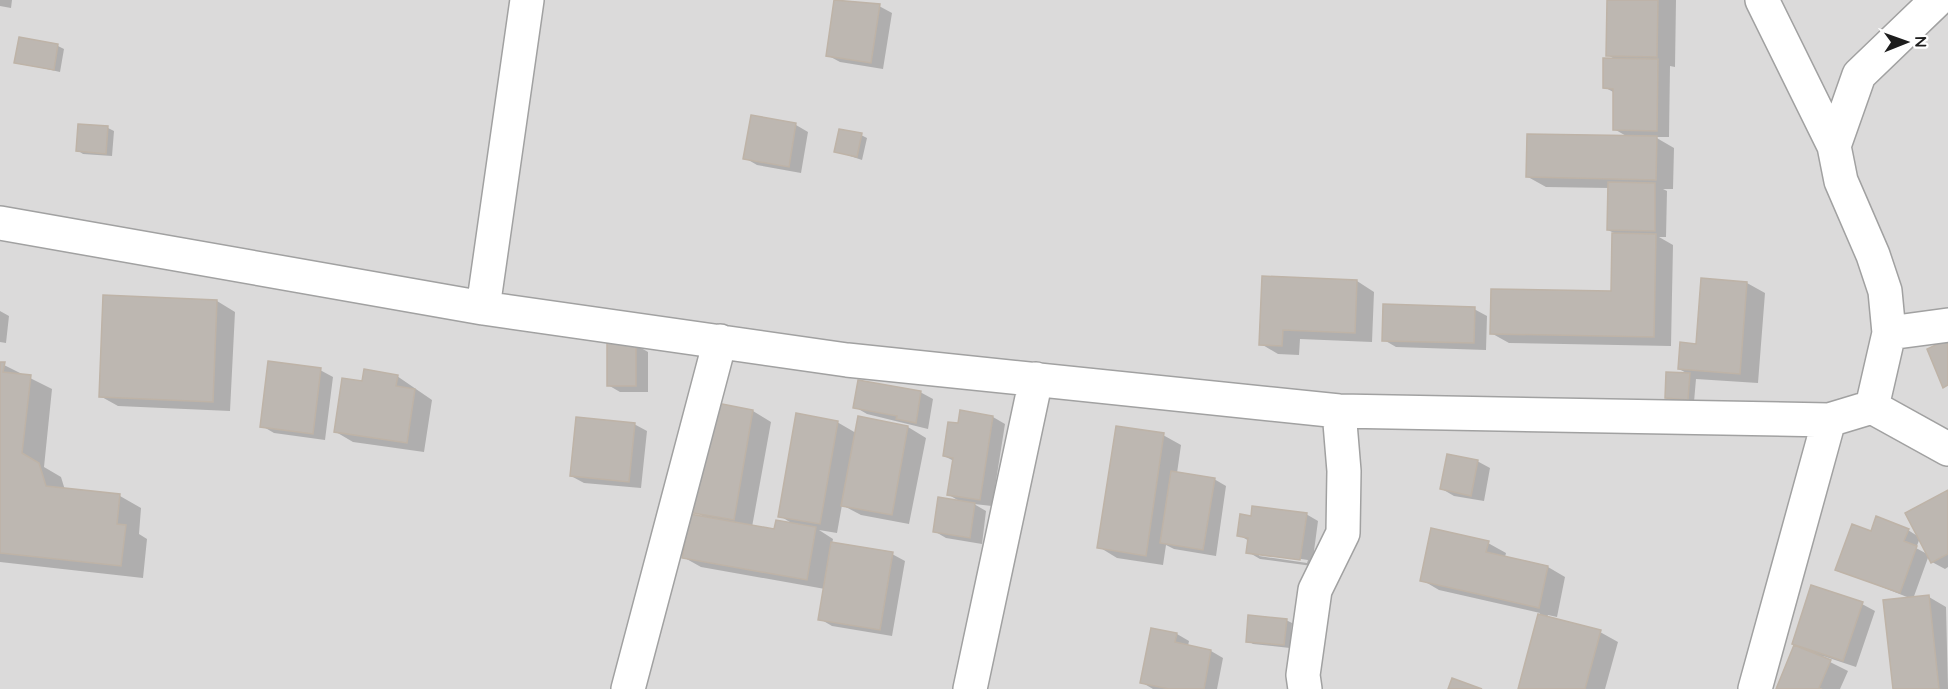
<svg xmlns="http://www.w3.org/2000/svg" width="1948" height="689" viewBox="0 0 1948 689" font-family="Quicksand,sans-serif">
	<rect width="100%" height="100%" fill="#edebe4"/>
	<path fill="#dbdada" d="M0 0H1948V689H0Z"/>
	<path fill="#0003" fill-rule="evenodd" d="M0 0H12L11 8 0 6Z
		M836 0 879 6 892 13 883 69 840 62 827 55Z
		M1609 0H1676L1675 67 1670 66 1669 137H1655L1674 148 1673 189H1663L1667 191 1666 237H1659L1673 245 1671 346 1509 343 1491 333 1612 293 1614 233 1608 230 1609 188 1546 187 1528 177 1628 137 1614 129 1615 93 1604 87 1616 60 1608 55Z
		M58 46 64 49 60 72 16 62Z
		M79 125 108 128 114 131 112 156 83 154 77 150Z
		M796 125 808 132 801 173 757 165 745 158Z
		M861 135 867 138 862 160 835 151Z
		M1357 281 1374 292 1372 342 1300 339 1299 355 1278 354 1261 344Z
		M1747 283 1765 293 1758 383 1696 379 1694 402 1672 401 1666 397 1668 373 1690 375 1679 369Z
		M105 297 217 301 235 312 230 411 118 406 100 396Z
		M1474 309 1487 316 1486 350 1396 347 1384 340Z
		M0 311 9 316 6 343 0 342Z
		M636 345 648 352V392H620L608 385Z
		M0 363 52 389 44 467 61 477 65 490 120 496 141 508 139 534 147 539 143 578 0 562Z
		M320 370 333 377 325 440 274 433 262 426Z
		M397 376 432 400 424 452 353 442 336 432 363 383Z
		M920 392 933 399 928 429 867 414 855 407Z
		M714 404 753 411 771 422 752 527 775 531 793 524 780 516 837 422 856 433 859 418 908 427 926 438 909 524 861 515 842 505 837 533 819 530 833 539 832 544 892 554 905 561 892 636 832 626 820 619 825 589 701 567 683 557 706 518 695 512Z
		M961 412 993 417 1005 424 992 506 974 504 986 511 982 544 946 538 934 531 961 502 949 495 954 461 944 456 960 425Z
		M634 424 647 431 641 488 584 483 571 476Z
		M1163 435 1181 445 1177 473 1214 479 1226 486 1216 556 1174 549 1166 545 1163 565 1117 558 1099 547Z
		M1477 461 1490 468 1484 501 1454 496 1442 489Z
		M1948 491V567L1945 569 1932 562 1920 538 1916 548 1929 555 1913 599 1929 597 1946 607 1948 689H1894L1912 599 1837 569 1872 532 1908 530 1919 537Z
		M1306 514 1318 521 1312 566 1260 559 1248 552 1249 541 1239 535 1252 518ZM1259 553 1308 560 1307 563 1259 556Z
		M1488 543 1506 553 1505 557 1548 567 1565 577 1557 617 1548 615 1547 618 1600 632 1618 642 1605 689H1520L1540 613 1439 590 1422 580Z
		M1862 604 1875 611 1856 667 1823 656 1822 658 1848 671 1840 689H1778L1796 644Z
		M1286 620 1292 623 1290 648 1253 644 1248 641Z
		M1152 630 1177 634 1189 641 1188 646 1211 651 1223 658 1217 689H1153L1141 682Z"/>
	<path fill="#bdb7b1" stroke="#beb3a7" stroke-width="1.5" d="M834 0 880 4 871 63 826 56Z
		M1607 0H1658L1657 57 1606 56Z
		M19 37 58 44 54 70 14 63Z
		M1603 58 1658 59 1657 131 1613 130V89L1603 88Z
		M751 115 796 123 789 167 743 159Z
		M78 124 108 126 106 154 76 151Z
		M839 129 862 133 857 157 834 152Z
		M1527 134 1657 136 1656 180 1526 177Z
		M1608 182 1655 183V231L1607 230Z
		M1612 233 1656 234 1654 337 1490 334 1491 289 1611 291Z
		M1262 276 1357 280 1355 333 1283 330 1282 346 1259 345Z
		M1701 278 1747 282 1740 374 1678 369 1680 342 1696 344Z
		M103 295 217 300 213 402 99 397Z
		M1383 304 1475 307 1474 343 1382 341Z
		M1948 339V385L1943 388 1927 349Z
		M607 343H636V386H607Z
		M268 361 321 368 313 434 260 427Z
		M0 362H5L3 372 31 375 22 453 39 463 46 486 120 494 117 524 126 525 121 566 0 553Z
		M364 369 398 375 396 386 415 389 407 443 334 432 342 378 362 381Z
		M1666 372 1690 373 1688 400 1665 398Z
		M858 380 921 391 916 423 896 419 897 416 853 408Z
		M712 402 753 410 734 520 693 513Z
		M960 410 993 416 980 500 947 495 953 458 943 456 948 422 958 423Z
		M796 413 838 421 820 524 778 517Z
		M858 416 908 426 892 515 841 506Z
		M576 417 635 423 629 482 570 476Z
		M1116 426 1164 433 1146 556 1097 548Z
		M1447 454 1478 460 1471 496 1440 489Z
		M1171 471 1215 478 1203 550 1160 543Z
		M1948 490V554L1931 563 1905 513Z
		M938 497 975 503 970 538 933 532Z
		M1252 506 1307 513 1300 560 1246 553 1248 538 1237 536 1240 514 1251 516Z
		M690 514 774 529 776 520 816 527 807 580 682 558Z
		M1876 516 1909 529 1904 541 1917 546 1900 593 1835 570 1852 524 1871 531Z
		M1431 528 1489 541 1486 552 1548 566 1539 608 1420 581Z
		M831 542 893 552 880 630 818 620Z
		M1811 585 1863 602 1843 661 1792 644Z
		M1929 595 1939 689H1893L1883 600Z
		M1538 614 1601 630 1585 689H1518Z
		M1248 615 1287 619 1284 645 1246 642Z
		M1151 628 1177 633 1175 642 1211 650 1204 689H1169L1140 683Z
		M1794 645 1831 660 1819 688 1822 689H1776Z
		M1452 678 1482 689H1448Z"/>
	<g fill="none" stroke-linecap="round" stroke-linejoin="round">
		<defs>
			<path id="minor" d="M1762 0 1834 146
				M0 223 483 308 847 360 1339 411 1829 420 1872 407 1948 449
				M483 308 527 0
				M1889 333 1948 325
				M1872 407 1889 333 1885 291 1873 255 1841 181 1834 146 1859 75 1937 0
				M628 689 720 341
				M970 689 1036 379
				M1305 689 1303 675 1315 590 1343 533 1344 471 1339 411
				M1755 689 1829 420"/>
		</defs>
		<use href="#minor" stroke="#a1a1a1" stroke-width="36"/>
		<use href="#minor" stroke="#fff" stroke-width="33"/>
	</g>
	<g transform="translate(1906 42) rotate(89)" stroke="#ffffff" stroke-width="4.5" paint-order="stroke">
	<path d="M0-4.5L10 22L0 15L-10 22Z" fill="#1d1d1d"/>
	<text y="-9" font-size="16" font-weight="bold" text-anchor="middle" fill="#1d1d1d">N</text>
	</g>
</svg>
